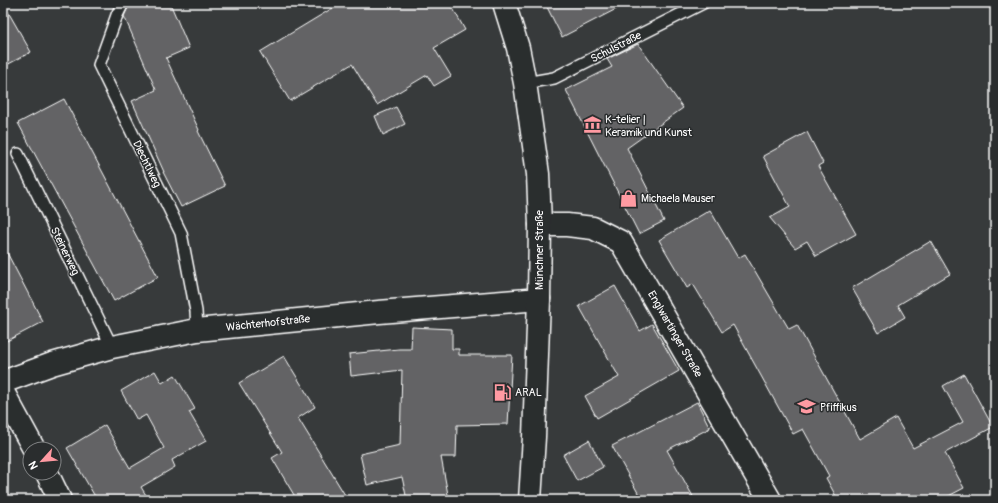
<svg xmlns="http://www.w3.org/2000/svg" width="998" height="503" viewBox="0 0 998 503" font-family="Pangolin,sans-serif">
	<rect width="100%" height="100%" fill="#373a3b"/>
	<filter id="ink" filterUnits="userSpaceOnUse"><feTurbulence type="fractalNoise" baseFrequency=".025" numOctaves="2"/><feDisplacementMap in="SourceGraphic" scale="8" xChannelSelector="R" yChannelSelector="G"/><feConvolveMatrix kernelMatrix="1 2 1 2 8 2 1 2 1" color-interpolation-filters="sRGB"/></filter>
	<g filter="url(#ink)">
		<path fill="#636465" stroke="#fff" d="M3 3 31 52 3 67Z
			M130 3H170L189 48 166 58 199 130 198 131 225 186 181 207 163 172H164L132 101 156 90 124 16Z
			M341 3H450L465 30 434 48 451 76 434 86 427 75 377 105 352 64 290 101 260 52Z
			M545 3H628L562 37Z
			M638 44 683 108 627 148 664 221 639 234 566 90 612 67 607 59Z
			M64 99 158 277 114 301 18 123Z
			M396 107 405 124 383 135 375 116Z
			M807 132 823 163 818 166 856 234 816 256 807 241 795 248 770 218 790 207 763 156Z
			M710 210 738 258 745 254 789 329 797 325 860 439 896 418 913 448 963 422 943 386 964 374 993 427 945 453 964 488 941 500H838L826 478 829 476 803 429 793 434 733 325 722 332 693 284 687 288 659 240Z
			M931 241 950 274 898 305 905 317 878 333 852 288Z
			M3 245 43 322 3 343Z
			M615 286 640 331 652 324 679 371 597 418 585 396 619 377 579 306Z
			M412 327 452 329V349H459V355H512L508 424 457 425 456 457H441L449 500H407L402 477 367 485 360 454 400 445 402 370 351 376 349 354 399 349H411Z
			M284 356 315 407 298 418 348 500H297L272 458 282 452 239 383Z
			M155 371 162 383 175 375 195 409 189 412 206 441 172 460 175 467 141 487 149 500H97L67 448 105 425 130 468 164 448 146 415 137 420 121 391Z
			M697 402 710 428 667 450 695 500H642L612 446Z
			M589 440 603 467 577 481 563 455Z"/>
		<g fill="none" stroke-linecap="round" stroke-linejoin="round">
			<defs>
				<path id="lane" d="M123 3 117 15 99 65 181 233 196 311 197 330
					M525 83 554 78 564 73 703 3
					M18 154 112 347"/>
				<path id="street" d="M540 225H567L593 228 621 242 770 500
					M3 382 52 364 112 347 197 330 379 312 539 299
					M3 392 34 449
					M47 473 60 500"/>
				<path id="secondary" d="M504 3 518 48 525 83 538 174 540 225 539 299 534 437 530 500"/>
			</defs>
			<use href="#lane" stroke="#fff" stroke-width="14"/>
			<use href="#street" stroke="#fff" stroke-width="25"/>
			<use href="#secondary" stroke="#fff" stroke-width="25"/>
			<use href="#lane" stroke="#2a2d2e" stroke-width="11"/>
			<use href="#street" stroke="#2a2d2e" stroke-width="22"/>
			<use href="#secondary" stroke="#2a2d2e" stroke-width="22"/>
		</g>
	</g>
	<defs>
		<symbol id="museum-bare" viewBox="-9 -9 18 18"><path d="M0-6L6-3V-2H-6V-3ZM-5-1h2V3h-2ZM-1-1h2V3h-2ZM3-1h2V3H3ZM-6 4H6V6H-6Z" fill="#ff9aa2" stroke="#2a2d2e" stroke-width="2.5" paint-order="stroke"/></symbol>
		<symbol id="shop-bare" viewBox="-9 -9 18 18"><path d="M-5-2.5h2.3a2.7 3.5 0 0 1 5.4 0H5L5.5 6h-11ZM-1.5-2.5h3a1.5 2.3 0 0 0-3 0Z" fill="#ff9aa2" stroke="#2a2d2e" stroke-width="2.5" paint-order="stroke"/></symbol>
		<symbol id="fuel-bare" viewBox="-9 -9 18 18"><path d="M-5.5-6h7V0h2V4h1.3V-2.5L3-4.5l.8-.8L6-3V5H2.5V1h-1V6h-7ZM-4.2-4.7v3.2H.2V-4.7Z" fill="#ff9aa2" stroke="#2a2d2e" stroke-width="2.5" paint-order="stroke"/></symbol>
		<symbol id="school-bare" viewBox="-9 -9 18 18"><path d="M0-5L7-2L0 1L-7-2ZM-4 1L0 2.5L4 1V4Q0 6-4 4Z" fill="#ff9aa2" stroke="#2a2d2e" stroke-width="2.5" paint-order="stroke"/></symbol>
	</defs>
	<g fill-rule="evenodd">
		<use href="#museum-bare" x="580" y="112" width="25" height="25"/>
		<use href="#shop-bare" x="616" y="186" width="25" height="25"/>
		<use href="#fuel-bare" x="490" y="380" width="25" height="25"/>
		<use href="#school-bare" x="794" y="394" width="25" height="25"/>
	</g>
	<g text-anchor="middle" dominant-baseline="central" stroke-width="3" stroke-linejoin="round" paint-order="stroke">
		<g font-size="11" fill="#fff" stroke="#2a2d2e">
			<text transform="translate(616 47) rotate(-27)">Schulstraße</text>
			<text transform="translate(147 164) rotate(64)">Diechtlweg</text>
			<text transform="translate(539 250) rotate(-90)">Münchner Straße</text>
			<text transform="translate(65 251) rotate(64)">Steinerweg</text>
			<text transform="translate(268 323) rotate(-6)">Wächterhofstraße</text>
			<text transform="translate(675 334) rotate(60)">Englwartinger Straße</text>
		</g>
		<g font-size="11" fill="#fff" stroke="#2a2d2e" text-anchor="start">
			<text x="605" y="119">K-telier |<tspan x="605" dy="13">Keramik und Kunst</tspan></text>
			<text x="641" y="198">Michaela Mauser</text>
			<text x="515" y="392">ARAL</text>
			<text x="820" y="407">Pfiffikus</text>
		</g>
	</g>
	<rect width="998" height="503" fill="none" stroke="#2a2d2e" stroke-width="16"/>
	<rect x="8" y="8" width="982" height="487" fill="none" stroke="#fff" stroke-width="1.5" filter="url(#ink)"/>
	<g transform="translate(42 461) rotate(243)"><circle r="19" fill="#2a2d2e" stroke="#7f8182"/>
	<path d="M0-3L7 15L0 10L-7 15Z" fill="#ff9aa2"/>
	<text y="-6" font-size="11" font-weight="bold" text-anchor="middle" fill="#ffffff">N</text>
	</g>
</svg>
